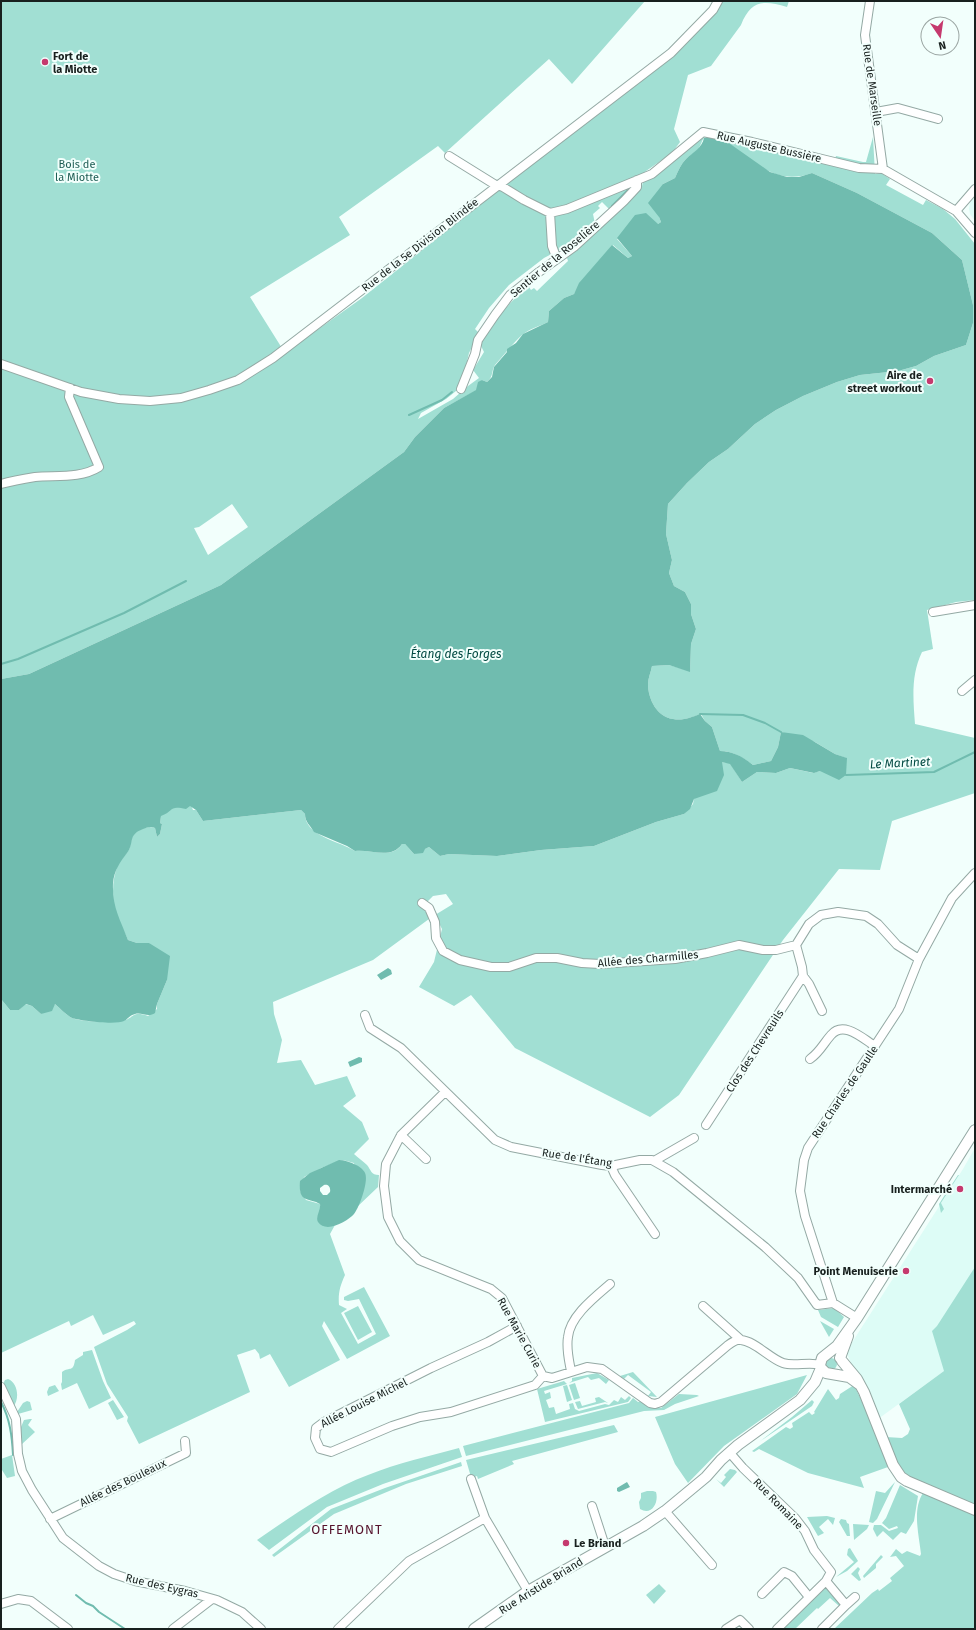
<svg xmlns="http://www.w3.org/2000/svg" width="976" height="1630" viewBox="0 0 976 1630" font-family="'Fira Sans',sans-serif">
	<rect width="100%" height="100%" fill="#f2fffc"/>
	<path fill="#ddfcf6" d="M975 197V221L970 214 969 209 970 202Z
		M975 1148V1324L944 1371 878 1419 846 1352 963 1169Z"/>
	<path fill="#a1dfd3" fill-rule="evenodd" d="M1 1H645L572 84 549 59 445 153 438 146 339 217 350 235 250 297 285 353 362 298 500 188 670 56 721 1H789L787 7C763 0 751 0 741 25L711 66 688 75 674 129 680 142 672 153 646 171 610 210 602 202 598 206 600 208 593 214 595 224 591 227H587L561 249 544 258 509 285 489 308 475 329 479 333 469 353 461 387 446 399 421 413 418 419 453 399 468 386 479 378 473 370 484 352 480 344C493 322 508 302 529 287L531 290 534 288 537 291 568 261 567 258 642 186 643 182 699 138 706 136C701 140 702 144 698 149 695 153 690 155 686 159 681 164 678 171 675 178L663 184 659 217 661 222 658 224 617 239 632 256 628 258 613 245 580 283 574 294 564 298 549 311 548 322C540 326 529 329 522 335 512 344 504 355 495 365 491 371 494 376 487 382L482 380 477 390 444 408 415 437 404 452 221 585 29 674 1 679ZM232 504 248 527 208 555 194 528 199 527Z
		M745 137 835 160 836 156 863 162H866L873 137 875 174 881 173 890 179 886 185 923 205 926 200 943 209 955 219 975 244V600L956 602 927 610 933 649 922 652C911 675 913 698 915 724L975 738V793L892 821 880 870 839 869 783 940 679 1095 650 1117 515 1048 471 995 454 1006 419 987 434 962 442 929 435 915 453 904 446 894 433 896 427 902 429 919 373 960 273 1002 274 1014 282 1040 277 1063 301 1060 315 1085 347 1076 356 1096 343 1106 362 1122 369 1139 354 1154C358 1158 363 1161 367 1165 371 1170 371 1175 379 1175L378 1187 357 1207 361 1197 354 1163 343 1160H339V1161L321 1168 304 1177 300 1191 306 1200 320 1204V1212L323 1225 330 1226 335 1225 330 1234 345 1275C340 1286 338 1293 339 1305L347 1309 341 1313 358 1344 376 1334 359 1299 348 1301 344 1300V1297L364 1287 390 1336 347 1359 324 1321 322 1326 340 1360 289 1387 270 1354 260 1359 259 1354 255 1349 237 1355 250 1392 139 1444 127 1421 128 1417 107 1384 94 1347 127 1330 136 1324 134 1321 103 1335 93 1315 71 1326 69 1321 1 1353V999L10 1010H19L25 1004 32 1006 41 1014 55 1004C60 1008 66 1015 72 1018 82 1022 112 1023 122 1021 134 1019 131 1010 148 1016L157 1009V1004L167 980 149 943H137L128 940C125 932 120 925 117 917 112 901 111 881 118 865 121 859 127 854 130 847 131 843 131 839 133 835 137 829 148 825 155 828L157 837 160 834 162 824 160 823 161 815 171 808 191 805 193 810H196L203 821 301 810 305 814C305 836 339 841 355 851 371 849 392 860 402 844H405L414 854 429 847 440 856 449 854 497 856 541 850 594 846 656 822 684 814 693 804 694 799 722 762 730 763 742 782 757 772 776 773 790 768 813 773 820 771 846 758 835 754 815 742 781 732 778 747 771 761 753 765C744 758 731 750 720 751L712 727 705 721 701 714C692 717 683 721 673 719 657 717 648 699 648 684 648 678 651 672 652 666L669 665 690 671 691 644 696 629 691 614V604L685 592 674 586 669 573 672 560 666 534 668 504 687 483 709 462 728 449 755 424 776 410 803 396 837 382 860 375 898 371 916 366 934 356 966 345 973 323V305L962 260 932 233 857 193 812 173C776 186 756 163 728 143Z
		M958 1175H959L941 1203 944 1209 941 1213 939 1204Z
		M975 1267V1507L939 1492 901 1472 886 1437 902 1438 908 1434 910 1429 899 1404 944 1371 932 1331 937 1326Z
		M358 1306 372 1332 358 1340 344 1313Z
		M834 1308 844 1317 838 1327 821 1317 818 1310Z
		M820 1321 834 1329 829 1337Z
		M92 1350 103 1381 111 1398 89 1409 77 1383 62 1390 61 1384 62 1382V1372C70 1366 73 1373 75 1360L83 1355V1352Z
		M825 1364a6 6 0 1 1 12 0a6 6 0 1 1-12 0Z
		M633 1372 657 1397 648 1396 651 1392 628 1375 624 1379 620 1376Z
		M597 1373 609 1380 606 1384 599 1378 591 1380 588 1377 569 1383 572 1381V1378Z
		M807 1375 797 1394 724 1446 688 1483 675 1464 655 1417Z
		M8 1379C18 1383 20 1399 13 1407L3 1384 5 1380Z
		M564 1381 567 1384 544 1391 545 1394 550 1392 551 1398 546 1400 549 1408 554 1407 556 1414 570 1409 569 1404 573 1403 575 1409 579 1411 605 1404 609 1405 614 1400 618 1402 621 1397 625 1400 629 1396 631 1398 628 1402 545 1422 537 1389Z
		M575 1383 580 1398 574 1400 569 1385Z
		M55 1385 59 1391 48 1396 47 1392 49 1387Z
		M567 1385 572 1400 567 1402 563 1386Z
		M854 1385 869 1416 888 1467 860 1477 864 1488 808 1473 759 1449 754 1452 752 1451 786 1427 790 1429 793 1427 792 1423 809 1412 812 1415 815 1413 814 1412 828 1389 836 1400 839 1398 840 1394Z
		M679 1394 697 1395 699 1396 675 1404 664 1410 644 1411 466 1456 463 1446 629 1403 633 1398 638 1402 641 1401 649 1407 661 1408Z
		M599 1397 608 1403 605 1402 578 1409 575 1402 580 1401 582 1406 596 1402 595 1398Z
		M113 1400 124 1417 117 1420 108 1403Z
		M812 1400 814 1402 812 1406 759 1442 792 1417Z
		M27 1401 30 1402 32 1410 18 1414 17 1412 23 1403Z
		M30 1419H32L28 1425 35 1432 21 1445V1427L24 1420Z
		M614 1425 618 1432 512 1461 514 1464 478 1479 477 1476 472 1478 471 1477 466 1460Z
		M459 1448 462 1457 383 1484 327 1507 269 1550 257 1540C292 1516 328 1490 368 1475 398 1463 429 1456 459 1448Z
		M12 1455 15 1476 7 1478 2 1470H1V1459Z
		M461 1462 462 1466 406 1484 334 1514 274 1557 272 1555 331 1509 385 1488Z
		M730 1469 735 1470 737 1472 724 1487 716 1479 721 1483 726 1477 724 1475Z
		M895 1482 877 1519 873 1523 869 1522 876 1491 885 1493Z
		M900 1485 918 1496 914 1521 906 1534 901 1532 893 1540 883 1531 877 1537 873 1529 874 1525H881L889 1531 898 1528 897 1526 889 1529 882 1523 886 1518Z
		M647 1491H653L656 1492C659 1502 652 1516 640 1509L639 1502 641 1498V1493Z
		M923 1493 975 1513V1629H834L872 1593 878 1589 879 1591 892 1581 890 1578 904 1566 896 1556 890 1557 896 1549 902 1554 907 1551 920 1556 921 1554C919 1535 912 1510 923 1493Z
		M827 1516 835 1518 833 1525 828 1519 819 1527 824 1533 818 1536 807 1517Z
		M841 1519 846 1520 847 1523 849 1524 850 1536H847L839 1522Z
		M853 1524 869 1525 867 1529 854 1540Z
		M850 1548 858 1561 847 1571 836 1577 854 1562 847 1555 848 1549Z
		M881 1555 883 1557 876 1564V1568L864 1578 863 1576Z
		M858 1567 860 1569 858 1573 861 1580 859 1581 851 1574Z
		M659 1584 666 1591 654 1604 646 1595Z
		M824 1587H826L841 1604 839 1606 830 1598 818 1609 817 1608 795 1629H781Z"/>
	<path fill="#70bcaf" fill-rule="evenodd" d="M709 137 726 141 770 172 787 177H799L812 173 857 193 932 233 962 260 973 305V323L966 345 934 356 916 366 898 371 860 375 837 382 803 396 776 410 755 424 728 449 709 462 687 483 668 504 666 534 672 560 669 573 674 586 685 592 691 604V614L696 629 691 644 690 672 669 665 652 666C651 672 648 678 648 684 648 699 657 717 673 719 683 721 692 717 700 714L705 721 712 727 720 751C733 751 743 757 753 765L771 761 778 747 781 732 803 735 835 754 847 758 846 775 839 780 820 771 814 773 790 768 776 773 757 772 742 782 730 764 722 762 724 775 717 791 694 799 690 809 684 814 656 822 594 846 541 850 497 856 449 854 440 856 429 847 425 849 423 853 414 854 405 844H402C391 860 371 849 355 851L347 846 314 832C310 825 305 822 305 814L301 810 203 821 196 810 190 806 186 809C169 805 174 811 161 816L160 823 162 824 160 834 157 837 155 828C150 826 148 827 143 829 127 835 135 843 127 853 120 862 114 871 113 883 112 907 120 919 128 940L137 943H149L170 956 167 980 157 1004 155 1013C148 1018 142 1012 135 1014 130 1015 128 1019 124 1021 116 1025 81 1021 72 1018 66 1015 60 1008 55 1004L52 1011 41 1014 32 1006 26 1004 19 1010H10L1 999V679L29 674 221 585 404 452 415 437 444 408 476 390 478 382 482 380 487 382 492 377 494 367 507 352V349L516 343 523 334 548 322 549 311 564 298 574 294 579 283 612 245 628 258 632 256 617 238 635 215 646 213 658 224 661 222 659 217 648 203 663 184 675 178C678 171 681 164 686 159 693 152 702 148 704 138Z
		M388 968 391 970 392 974 381 980 377 975Z
		M359 1057 362 1058V1062L350 1067 348 1062Z
		M339 1160C344 1160 351 1162 356 1165 359 1166 364 1170 365 1173 369 1181 359 1208 354 1214 348 1221 326 1234 318 1222 315 1217 321 1210 320 1204 309 1197 298 1204 300 1181L310 1173ZM324 1185C328 1184 331 1187 330 1192L327 1195H323L320 1191V1188Z
		M627 1482 630 1487 619 1492 617 1491V1488Z"/>
	<g fill="none" stroke-linecap="round" stroke-linejoin="round">
		<path stroke="#70bcaf" stroke-width="2" d="M612 206 630 188
			M409 415 442 400 452 392
			M1 664 18 659 124 613 186 581
			M700 714 743 715 765 723 781 732
			M846 775 934 772 975 752
			M1 1402C10 1419 12 1436 13 1455
			M76 1595 86 1603 93 1606 99 1612 125 1629"/>
		<defs>
			<path id="minor" d="M870 1 865 35 883 169
				M876 112 898 108 938 119
				M449 156 494 184 503 187 524 200 550 213 567 209 652 174 703 132 752 142 859 168 883 169 956 211 975 233
				M956 211 975 189
				M550 213 552 246 557 259
				M1 364 81 392 119 399 150 401 181 398 209 390 238 380 273 358 671 53 713 10 718 1
				M461 389 475 354 478 340 495 315 510 295 539 272 574 247 624 201 637 187V180
				M1 484C12 481 23 479 35 477 55 475 80 479 99 467L69 397 70 388
				M933 612 975 605
				M962 691 975 680
				M422 903 429 908 435 922 436 938 443 951 460 960 491 967H509L536 958H557L582 963 600 964 675 959 707 953 739 945 763 950H776L796 945 809 924 821 915 838 912 866 916 878 924 897 945 919 959
				M803 976 809 984 822 1011
				M365 1015 370 1028 401 1048 495 1140 511 1147 602 1165 611 1166 640 1160H652L673 1172 765 1247 798 1278 817 1305 833 1303
				M810 1059C820 1052 823 1044 831 1035 844 1020 863 1039 875 1046
				M445 1092 401 1135 386 1164 384 1186 388 1217 400 1241 419 1260 491 1289 502 1298 543 1376
				M706 1125 803 976 802 967 796 945
				M401 1135 426 1159
				M654 1161 694 1138
				M611 1166 615 1175 655 1234
				M703 1306 741 1340
				M857 1318 833 1303 805 1216 800 1191 804 1160 808 1148 899 1009 919 959 952 898 975 873
				M517 1326 488 1342 431 1368 324 1422 316 1428 315 1438 320 1449 331 1452 392 1426 420 1417 451 1412 535 1385 543 1376
				M571 1371C569 1360 566 1349 568 1337 570 1316 595 1297 610 1284
				M543 1376 552 1378 587 1367 602 1369 650 1403 655 1404 661 1402 727 1346C731 1343 736 1339 741 1340 755 1341 769 1358 783 1363 795 1367 809 1361 820 1365
				M1 1387 16 1419 18 1454 22 1471 32 1490 63 1538 99 1566 114 1574 135 1581 185 1591 217 1600 242 1612 261 1629
				M730 1453 743 1468 795 1518 805 1531 814 1550 831 1572 826 1581 777 1629
				M471 1479 485 1518 528 1591
				M592 1506 605 1546
				M665 1511 712 1565
				M50 1519 186 1453 185 1441
				M762 1594 784 1572 792 1576 809 1597
				M1 1604 18 1599 31 1601 68 1629
				M846 1605 855 1597
				M173 1629 212 1599
				M338 1629 409 1561 485 1518
				M726 1629 740 1620 749 1629
				M822 1629 846 1605 826 1581"/>
			<path id="tertiary" d="M840 1358 848 1336
				M842 1361 857 1379 864 1392 893 1465 901 1477 907 1481 975 1510
				M860 1385 849 1377 826 1373 821 1368 820 1365 822 1358 837 1346 857 1318 975 1130
				M474 1629 528 1591 643 1526 665 1511 706 1477 721 1460 738 1445 800 1400 815 1382 821 1368"/>
		</defs>
		<use href="#minor" stroke="#94a9a4" stroke-width="10"/>
		<use href="#tertiary" stroke="#94a9a4" stroke-width="12"/>
		<use href="#minor" stroke="#fff" stroke-width="8"/>
		<use href="#tertiary" stroke="#fff" stroke-width="10"/>
	</g>
	<g fill="#c5396e" stroke="#f2fffc" stroke-width="1.5">
		<circle cx="45" cy="62" r="4"/>
		<circle cx="930" cy="381" r="4"/>
		<circle cx="960" cy="1189" r="4"/>
		<circle cx="906" cy="1271" r="4"/>
		<circle cx="566" cy="1543" r="4"/>
	</g>
	<g text-anchor="middle" dominant-baseline="central" stroke-width="4" stroke-linejoin="round" paint-order="stroke">
		<g font-size="11" font-weight="bold" fill="#18201e" stroke="#f2fffc" text-anchor="end">
			<text x="53" y="56" text-anchor="start">Fort de<tspan x="53" dy="13">la Miotte</tspan></text>
			<text x="922" y="375">Aire de<tspan x="922" dy="13">street workout</tspan></text>
			<text x="952" y="1189">Intermarché</text>
			<text x="898" y="1271">Point Menuiserie</text>
			<text x="574" y="1543" text-anchor="start">Le Briand</text>
		</g>
		<g font-size="11" fill="#18201e" stroke="#f2fffc">
			<text transform="translate(872 85) rotate(82)">Rue de Marseille</text>
			<text transform="translate(769 147) rotate(13)">Rue Auguste Bussière</text>
			<text transform="translate(420 245) rotate(-38)">Rue de la 5e Division Blindée</text>
			<text transform="translate(555 259) rotate(-40)">Sentier de la Roselière</text>
			<text transform="translate(648 959) rotate(-5)">Allée des Charmilles</text>
			<text transform="translate(755 1051) rotate(-57)">Clos des Chevreuils</text>
			<text transform="translate(845 1092) rotate(-56)">Rue Charles de Gaulle</text>
			<text transform="translate(577 1158) rotate(9)">Rue de l'Étang</text>
			<text transform="translate(519 1333) rotate(61)">Rue Marie Curie</text>
			<text transform="translate(364 1403) rotate(-27)">Allée Louise Michel</text>
			<text transform="translate(123 1483) rotate(-26)">Allée des Bouleaux</text>
			<text transform="translate(778 1504) rotate(46)">Rue Romaine</text>
			<text transform="translate(162 1586) rotate(13)">Rue des Eygras</text>
			<text transform="translate(541 1586) rotate(-32)">Rue Aristide Briand</text>
		</g>
		<g font-size="11" fill="#1e5d54" stroke="#f2fffc">
			<text x="77" y="164">Bois de<tspan x="77" dy="13">la Miotte</tspan></text>
		</g>
		<g font-size="12" font-style="italic" fill="#024a42" stroke="#f2fffc">
			<text x="456" y="654">Étang des Forges</text>
			<text transform="translate(900 763) rotate(-3)">Le Martinet</text>
		</g>
		<g font-size="13" letter-spacing="1" fill="#56132c" stroke="#f2fffc">
			<text x="347" y="1529">OFFEMONT</text>
		</g>
	</g>
	<rect width="976" height="1630" fill="none" stroke="#18201e" stroke-width="4"/>
	<g transform="translate(940 36) rotate(167)"><circle r="19" fill="#f2fffc" stroke="#9ba6a3"/>
	<path d="M0-3L7 15L0 10L-7 15Z" fill="#c5396e"/>
	<text y="-6" font-size="11" font-weight="bold" text-anchor="middle" fill="#18201e">N</text>
	</g>
</svg>
